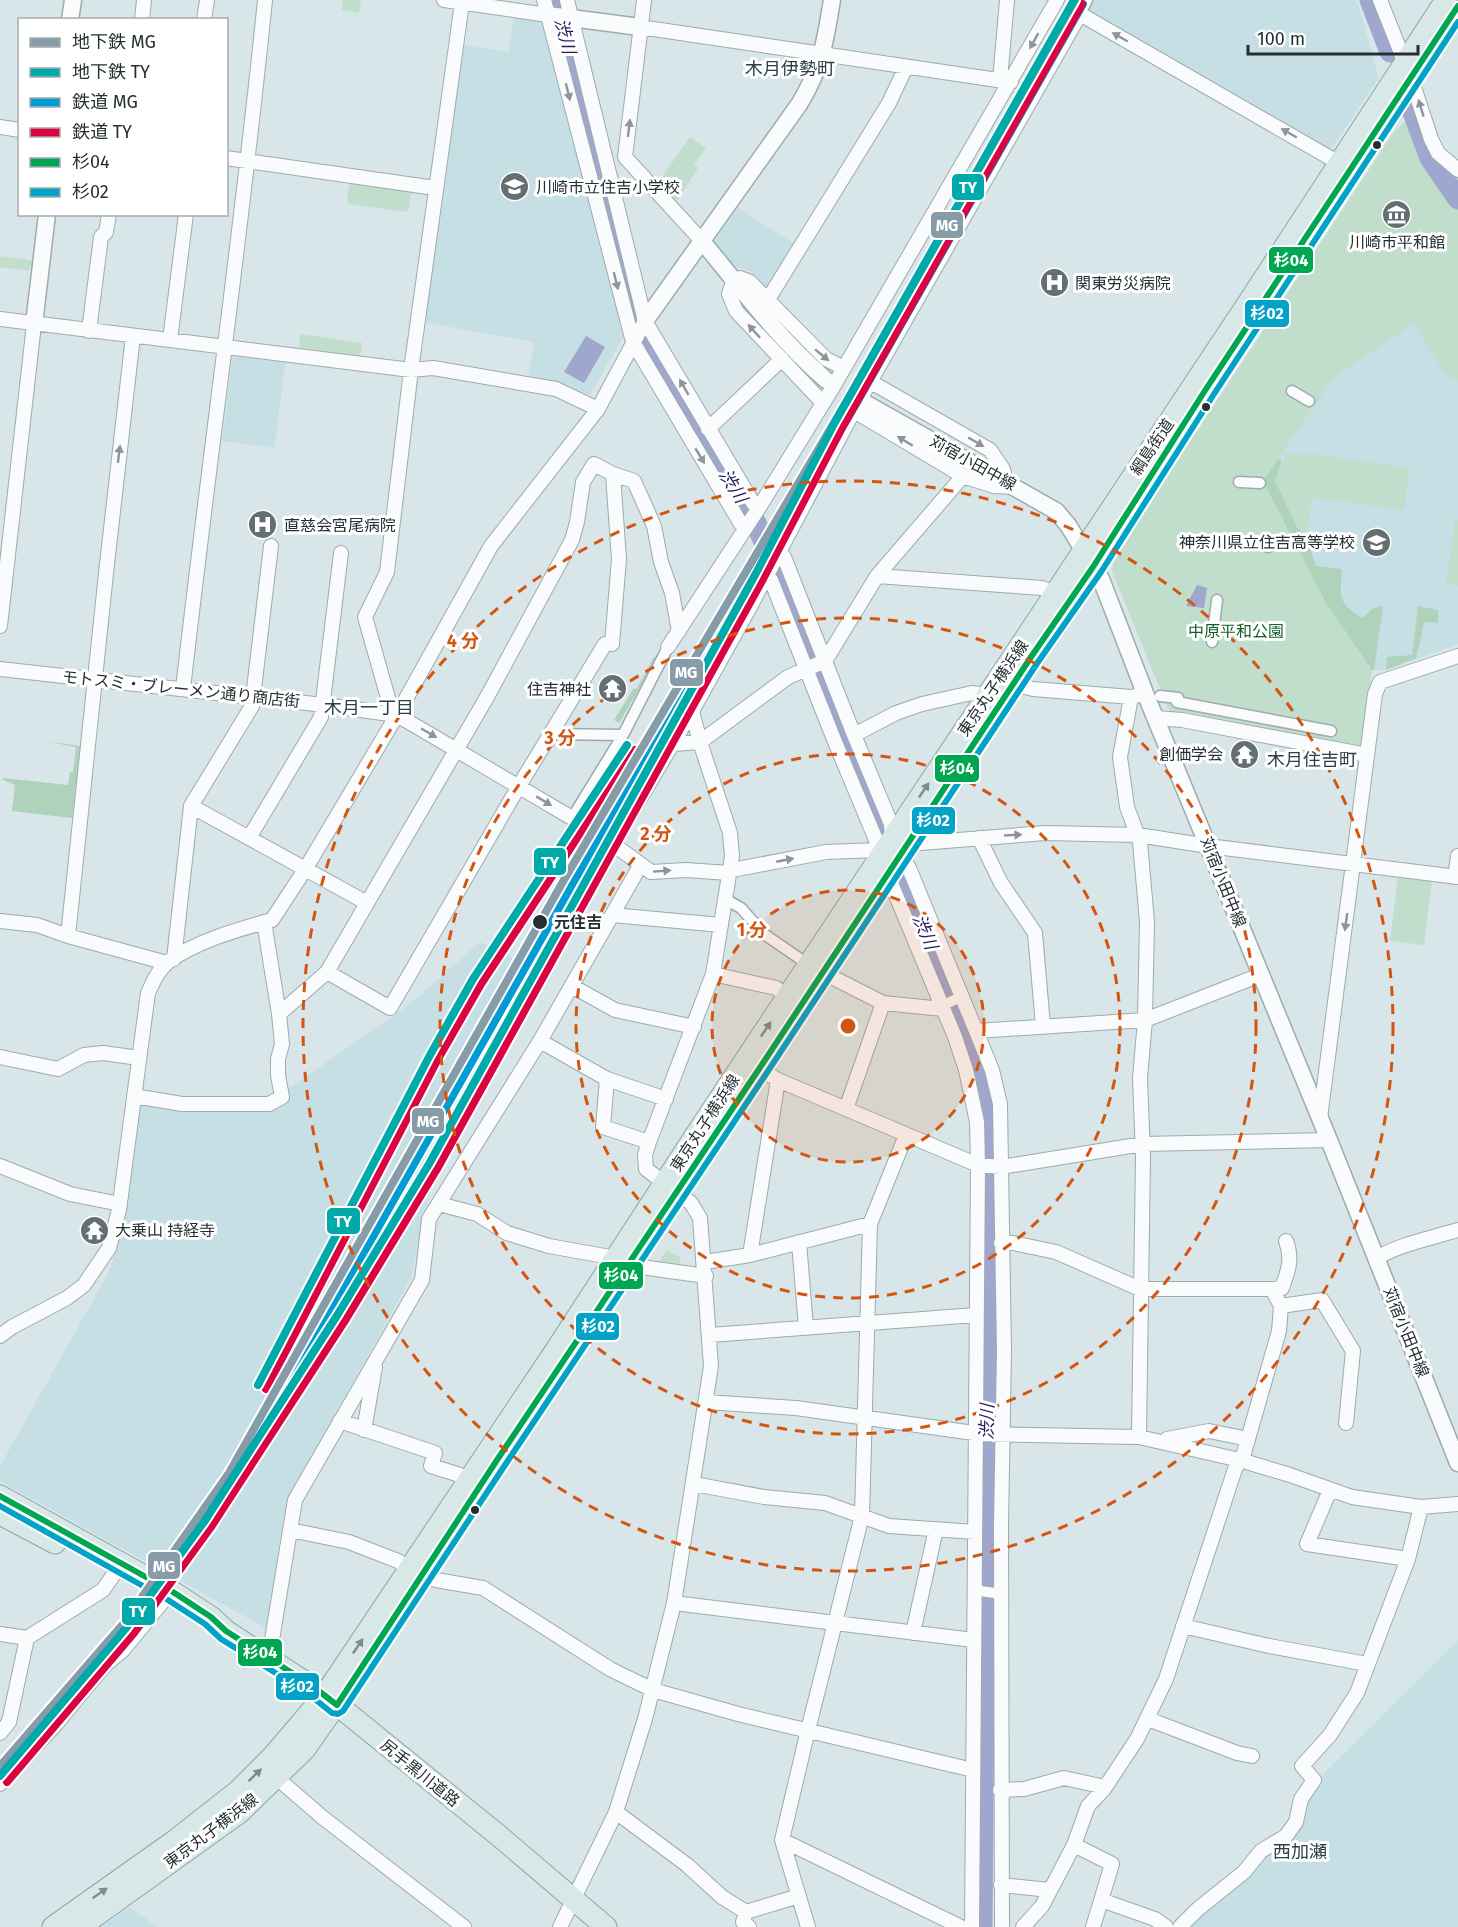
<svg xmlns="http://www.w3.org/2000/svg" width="1458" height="1927" viewBox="0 0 1458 1927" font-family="'Fira Sans','Noto Sans JP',sans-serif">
	<rect width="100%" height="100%" fill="#d8e6e9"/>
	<path fill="#c6dfe5" d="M1090 0H1357L1379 78 1331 149 1089 10 1088 4Z
		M514 16 546 21 626 333 590 394 583 393 559 383 528 378 534 342 422 322 461 45 509 52Z
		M738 208 798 246 770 293 750 271 734 266 714 242Z
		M1458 293V644L1386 670H1372L1326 603 1263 481 1334 378Z
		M233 353 286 360 274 448 222 441Z
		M480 942 545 974 445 1148 424 1213 411 1278 288 1499 281 1533 268 1625 264 1627 0 1481V1466L109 1272 120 1233 137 1102 265 1109 281 1094 410 1004Z
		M1458 1640V1927H1189L1241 1881 1255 1863 1301 1824 1309 1800 1325 1772Z
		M129 1907 158 1927H102Z"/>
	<path fill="#c1ddcc" d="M343 0H361L359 13 341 10Z
		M1418 109C1427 135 1431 163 1458 176V381C1436 372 1428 341 1415 323L1334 378 1263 481 1326 603 1372 670 1362 745 1359 747 1170 713 1112 571 1114 557 1393 133Z
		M690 137 706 148 694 165 698 168 677 201 657 184Z
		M353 182 411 191 408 212 349 204 347 201 349 186Z
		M0 256 34 261 33 266H30L29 271 0 267Z
		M300 334 362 343 360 356 301 348 299 342Z
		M1287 453 1321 455 1410 468 1404 510 1313 498 1306 531 1297 527 1275 481Z
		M1455 520 1458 521V586L1446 584Z
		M1398 876 1432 880 1424 945 1390 941Z
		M666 1250 680 1257 679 1270 657 1266Z"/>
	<path fill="#afd2bb" d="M1278 459 1282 461 1275 481 1297 527 1306 536 1316 566 1342 569C1340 596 1337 604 1363 618L1373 608 1383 606 1374 670H1372L1326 603 1263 481Z
		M1418 606 1438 610V623L1427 622 1424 623 1416 658 1386 670 1387 657 1412 655Z
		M654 657 657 658 619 723 614 720 633 689 637 688Z
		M43 741 81 746 72 818 12 811 15 785 3 780V778L68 785 70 772H73L76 747Z"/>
	<path fill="#9fa7cf" d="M586 336 605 347 584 383 564 372Z
		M1197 585 1207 588 1204 608 1186 606Z"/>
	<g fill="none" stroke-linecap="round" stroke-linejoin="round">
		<path stroke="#9fa7cf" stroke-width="21" d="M556 0 636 329 640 339 756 523 976 1053 987 1101 990 1202 988 1247 994 1256 993 1336 987 1348 982 1927
			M1370 0 1390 52
			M1411 107 1430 158 1458 199"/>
		<path stroke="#b4c1c4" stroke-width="16" stroke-dasharray="16 8" stroke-linecap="butt" d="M826 380 865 403"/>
		<defs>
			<path id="pedestrian" d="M1080 14 1087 0
				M1292 391 1309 401
				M1239 482 1260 483
				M1268 547 1287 540
				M1212 642 1217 600
				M1160 696 1178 698 1177 702 1331 731
				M550 734 623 735
				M572 818 623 735 668 647
				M725 899 741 908 764 934 809 965
				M941 1006 963 996
				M974 1590 1001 1594"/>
			<path id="minor" d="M444 0 548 15
				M544 0 633 342 741 524 746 527
				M567 0 645 321 753 503 760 506
				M644 0 625 157 702 241
				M1380 0 1411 78 1431 139 1438 153 1458 170
				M142 20 144 0
				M204 20 207 0
				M640 27 1011 82
				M1000 80 1007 0
				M0 127 20 130
				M226 158 435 188
				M767 301 889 103 906 67
				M0 319 411 370 433 368 556 389 598 409
				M89 331 101 237 106 232 109 214
				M170 340 186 214
				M871 382 990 450 1003 469 1006 482
				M823 403 736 311 729 294 733 282 740 278 750 282 826 359 844 368
				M854 411 963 476 994 486 1013 487
				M708 429 782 359
				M777 554 784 557 854 735 891 824 892 839 909 868 992 1070 1000 1104 1004 1351 1001 1526 1002 1927
				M877 576 1042 588 1062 597
				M766 577 771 580 833 737 876 840 880 857 955 1037 966 1070 977 1122 978 1165 972 1927
				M0 626 34 324
				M612 644 619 559 613 474
				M668 647 760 506 833 387 1057 0
				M0 669 324 705 397 715 572 818 613 844 651 872 686 870 729 873 732 870 826 852 878 850 892 839 921 843 1045 833 1138 835 1208 846 1458 877
				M1013 684 1033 689 1131 697 1140 695
				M183 689C209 459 242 230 265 0
				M1131 697 1120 757 1127 807 1140 842 1147 922 1145 1020 1140 1078 1143 1156 1139 1437
				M397 715 390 705 365 617 387 572 411 370 462 3
				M1156 718 1182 720 1367 755
				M854 735 896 713 922 704 972 693 988 695 994 699
				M673 744 700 742 788 677 825 661 877 576 963 476
				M191 806 367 903
				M249 838 321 717 341 553
				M979 838 1001 883 1035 933 1043 1026
				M613 844 692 711 751 605 859 401 1080 14 1339 163
				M1455 877 1458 856
				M612 915 721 925
				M0 921 37 925 68 936 167 963
				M264 922 279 1014
				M68 936 107 564 133 336
				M174 959 191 806 252 706 271 546
				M816 969 883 1003 943 1009
				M327 972 390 1008 519 786 605 644
				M713 974 776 988 792 1000
				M572 986 615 1010 694 1027
				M977 1031 1145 1020 1260 975
				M540 1041 607 1079 666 1099
				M0 1057 58 1069 84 1055 103 1053 139 1058
				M753 1065 778 1080 978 1165 1001 1167 1143 1144 1329 1140
				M607 1079 603 1127 649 1142
				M134 1096 182 1104H269L282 1097 278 1075V1059L282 1044 279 1014 327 972 487 697 572 540 577 522 583 482 594 464 613 474 634 481 654 526 661 562 672 593 679 631
				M846 1109 883 1003
				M1320 1118 1375 694 1380 682 1458 656
				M0 1166 70 1194 120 1204
				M439 1204 477 1214 507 1233 549 1246 616 1258 641 1267 706 1276
				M799 1242 806 1328
				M1001 1243H1013L1056 1252 1140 1289H1272L1282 1288C1288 1271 1293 1259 1286 1241
				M750 1255 778 1080
				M1377 1258C1400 1244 1432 1238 1458 1230
				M705 1262 750 1255 870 1224
				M1281 1306 1322 1300 1353 1351 1346 1423
				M710 1335 976 1315
				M0 1336 12 1327 67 1298 84 1285 109 1248 119 1210 148 993C153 982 158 970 168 962 196 941 240 929 272 920L306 868 397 715 491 546 598 409 645 321
				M706 1402 796 1408 981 1434 1139 1437 1240 1460 1290 1475 1352 1497 1421 1507 1458 1504
				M340 1421 435 1453 431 1466 460 1475 468 1481
				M364 1430 375 1367
				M1164 1442 1167 1439 1209 1431 1248 1439
				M694 1484 764 1497 825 1503 889 1526 975 1532
				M1330 1490 1307 1544 1408 1559
				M290 1530 349 1542 398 1561 409 1569 436 1580 483 1588 610 1669 653 1690 738 1714 973 1770
				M674 1603 973 1640
				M1183 1626 1269 1646 1367 1664
				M913 1633 936 1529
				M0 1634 27 1638
				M269 1658 295 1500 422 1280 429 1219 540 1041 640 866
				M1148 1719 1237 1753 1252 1756
				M0 1733 9 1722 27 1638 103 1590 114 1574
				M277 1778 322 1817 464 1927
				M0 1784 57 1723 84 1690 106 1664 123 1650 163 1601
				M1000 1790 1024 1789 1064 1778 1105 1787
				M616 1812 687 1865 722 1897 746 1912 799 1896
				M782 1840 961 1927
				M1074 1845 1112 1864 1093 1927
				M1001 1885 1050 1890
				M1101 1900 1155 1919 1166 1927
				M746 1912 743 1922 749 1927
				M560 1927 616 1812 645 1719 674 1603 711 1366 700 1218 691 1203 646 1169 645 1155 649 1142 713 974 732 856 730 833 700 742 692 711
				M808 1927 782 1840 808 1730 862 1516 870 1224 906 1135
				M1023 1927 1042 1906 1074 1845 1088 1806 1104 1789 1137 1739 1166 1679 1235 1469 1244 1453 1279 1331 1281 1306 1272 1289
				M1180 1927 1198 1909 1244 1872 1261 1851 1286 1836 1296 1822 1301 1799 1314 1780 1302 1766 1330 1735 1357 1693 1408 1559 1421 1507"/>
			<path id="tertiary" d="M548 15 640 27
				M70 20 73 0
				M702 241C743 291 777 337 826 380
				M645 321 800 103C822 66 825 42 832 0
				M34 324 47 214
				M865 403 1056 511 1068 525 1101 579 1145 693 1329 1140 1458 1463"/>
			<path id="primary" d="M685 1179 1031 657 1093 567 1174 439
				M0 1496 173 1592 211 1617 226 1631 325 1695 498 1835 606 1927
				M0 1514 55 1543
				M53 1927 173 1842 238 1791 273 1756 325 1695 556 1350 697 1133 1252 297 1446 0
				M80 1927 239 1813 305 1749 356 1676 475 1494"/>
		</defs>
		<use href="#pedestrian" stroke="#9faaac" stroke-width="13"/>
		<use href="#minor" stroke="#9faaac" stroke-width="16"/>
		<use href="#tertiary" stroke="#9faaac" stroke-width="19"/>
		<use href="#primary" stroke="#89a8a7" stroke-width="23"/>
		<use href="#pedestrian" stroke="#f9fbfc" stroke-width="10"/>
		<use href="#minor" stroke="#f9fbfc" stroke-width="14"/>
		<use href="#tertiary" stroke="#f9fbfc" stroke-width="16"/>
		<use href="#primary" stroke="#d7e8e6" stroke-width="21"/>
		<defs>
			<path id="bus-1" d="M0 1496 173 1592 211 1617 226 1631 311 1685 337 1705 497 1460 759 1069 1031 657 1093 567 1206 389 1458 6"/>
			<path id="bus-2" d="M0 1506 168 1600 205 1624 221 1639 306 1692 332 1713 338 1714 343 1711 505 1465 766 1074 1038 662 1101 572 1214 394 1458 22"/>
		</defs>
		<use href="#bus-1" stroke="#fff" stroke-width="10"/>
		<use href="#bus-2" stroke="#fff" stroke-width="10"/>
		<use href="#bus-1" stroke="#00a651" stroke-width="6"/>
		<use href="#bus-2" stroke="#02a3c6" stroke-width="6"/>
		<defs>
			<path id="rail-1" d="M7 1772 130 1630 237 1477 573 883 856 404 1083 4"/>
			<path id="rail-2" d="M266 1389 438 1059 481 984 635 750
				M7 1782 134 1633 211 1527 346 1319 437 1169 763 579 843 426 1082 4"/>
		</defs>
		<use href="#rail-1" stroke="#fff" stroke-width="12"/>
		<use href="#rail-2" stroke="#fff" stroke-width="12"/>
		<use href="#rail-1" stroke="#009cd2" stroke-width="8"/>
		<use href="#rail-2" stroke="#da0442" stroke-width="8"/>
		<defs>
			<path id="metro-1" d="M0 1766 123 1624 229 1473 565 878 848 399 1075 0"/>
			<path id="metro-2" d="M258 1385 430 1055 473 979 627 745
				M0 1776 127 1627 204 1522 338 1314 429 1164 755 575 835 422 1074 0"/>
		</defs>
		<use href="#metro-1" stroke="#fff" stroke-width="12"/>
		<use href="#metro-2" stroke="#fff" stroke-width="12"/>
		<use href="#metro-1" stroke="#869ca8" stroke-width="8"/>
		<use href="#metro-2" stroke="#01aaaa" stroke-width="8"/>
	</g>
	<defs><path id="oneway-solid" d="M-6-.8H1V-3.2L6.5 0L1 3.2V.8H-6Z" transform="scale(1.5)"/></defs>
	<g fill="#8f9597">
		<use href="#oneway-solid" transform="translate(1120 37) rotate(-150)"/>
		<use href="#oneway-solid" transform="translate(1034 41) rotate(119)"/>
		<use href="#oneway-solid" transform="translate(568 92) rotate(76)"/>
		<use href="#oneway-solid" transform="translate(1421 108) rotate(-107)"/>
		<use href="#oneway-solid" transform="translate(629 128) rotate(-83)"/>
		<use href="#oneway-solid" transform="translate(1289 133) rotate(-150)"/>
		<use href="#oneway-solid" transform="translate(616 281) rotate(76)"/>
		<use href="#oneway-solid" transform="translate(754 331) rotate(-132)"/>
		<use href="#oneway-solid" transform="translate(822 355) rotate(39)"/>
		<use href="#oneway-solid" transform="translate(684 387) rotate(-120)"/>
		<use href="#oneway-solid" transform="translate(905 441) rotate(-149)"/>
		<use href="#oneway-solid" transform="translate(976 442) rotate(30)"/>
		<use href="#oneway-solid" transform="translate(119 454) rotate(-83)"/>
		<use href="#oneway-solid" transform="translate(700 456) rotate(59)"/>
		<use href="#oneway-solid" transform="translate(429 733) rotate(30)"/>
		<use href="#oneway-solid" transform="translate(544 801) rotate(31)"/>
		<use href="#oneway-solid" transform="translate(1013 835) rotate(-3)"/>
		<use href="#oneway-solid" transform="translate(785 860) rotate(-11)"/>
		<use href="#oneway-solid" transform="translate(662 871) rotate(-4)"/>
		<use href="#oneway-solid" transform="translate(1346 922) rotate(98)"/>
	</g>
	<g fill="#7e8c8c">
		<use href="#oneway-solid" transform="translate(924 790) rotate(-56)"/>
		<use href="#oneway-solid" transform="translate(766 1029) rotate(-56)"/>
		<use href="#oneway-solid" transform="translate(358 1646) rotate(-56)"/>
		<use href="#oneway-solid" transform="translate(255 1775) rotate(-44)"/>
		<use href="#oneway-solid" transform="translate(100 1893) rotate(-35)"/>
	</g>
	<circle cx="848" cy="1026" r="136" fill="#d45510" fill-opacity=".12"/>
	<g fill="none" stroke="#d45510" stroke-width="3" stroke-dasharray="10 8">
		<circle cx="848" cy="1026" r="136"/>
		<circle cx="848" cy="1026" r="272"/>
		<circle cx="848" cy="1026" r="408"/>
		<circle cx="848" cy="1026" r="545"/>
	</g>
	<defs>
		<symbol id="school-disc" viewBox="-11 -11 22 22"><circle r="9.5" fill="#646f72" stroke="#fff"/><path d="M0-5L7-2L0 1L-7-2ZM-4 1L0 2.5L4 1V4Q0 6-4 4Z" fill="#fff"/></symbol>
		<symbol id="museum-disc" viewBox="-11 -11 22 22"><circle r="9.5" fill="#646f72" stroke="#fff"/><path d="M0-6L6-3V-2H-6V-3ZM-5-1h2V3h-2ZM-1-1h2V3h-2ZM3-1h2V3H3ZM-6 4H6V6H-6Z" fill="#fff"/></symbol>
		<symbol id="hospital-disc" viewBox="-11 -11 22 22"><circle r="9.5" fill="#646f72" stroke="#fff"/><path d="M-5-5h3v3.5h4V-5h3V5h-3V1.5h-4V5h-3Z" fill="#fff"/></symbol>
		<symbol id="temple-disc" viewBox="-11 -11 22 22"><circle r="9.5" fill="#646f72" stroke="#fff"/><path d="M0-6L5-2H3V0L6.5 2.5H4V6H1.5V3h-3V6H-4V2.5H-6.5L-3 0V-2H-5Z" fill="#fff"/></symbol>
	</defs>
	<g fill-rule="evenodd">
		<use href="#school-disc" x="498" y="170" width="33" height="33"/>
		<use href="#museum-disc" x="1380" y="198" width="33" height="33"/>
		<use href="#hospital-disc" x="1038" y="266" width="33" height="33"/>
		<use href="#hospital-disc" x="246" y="508" width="33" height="33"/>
		<use href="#school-disc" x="1360" y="526" width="33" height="33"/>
		<use href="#temple-disc" x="596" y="672" width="33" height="33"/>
		<use href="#temple-disc" x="1228" y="738" width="33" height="33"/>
		<use href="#temple-disc" x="78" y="1214" width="33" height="33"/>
	</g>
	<g fill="#252f32" stroke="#fff" stroke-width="2">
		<circle cx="1377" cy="145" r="5"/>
		<circle cx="1206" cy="407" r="5"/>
		<circle cx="540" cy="922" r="8"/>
		<circle cx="475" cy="1510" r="5"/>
	</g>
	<g text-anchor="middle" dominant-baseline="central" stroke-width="6" stroke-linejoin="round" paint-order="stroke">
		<g font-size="16" fill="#252f32" stroke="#fff" text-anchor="start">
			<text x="536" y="187">川崎市立住吉小学校</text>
			<text x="1397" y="242" text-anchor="middle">川崎市平和館</text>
			<text x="1075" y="283">関東労災病院</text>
			<text x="284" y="525">直慈会宮尾病院</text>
			<text x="1355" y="542" text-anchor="end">神奈川県立住吉高等学校</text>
			<text x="591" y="689" text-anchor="end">住吉神社</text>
			<text x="1223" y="754" text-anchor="end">創価学会</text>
			<text x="115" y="1230">大乗山 持経寺</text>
		</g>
		<g font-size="16" fill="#252f32" stroke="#fff">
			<text transform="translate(1152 447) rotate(-56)">綱島街道</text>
			<text transform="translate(973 463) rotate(29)">苅宿小田中線</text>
			<text transform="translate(993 688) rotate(-56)">東京丸子横浜線</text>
			<text transform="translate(181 689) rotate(6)">モトスミ・ブレーメン通り商店街</text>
			<text transform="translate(1223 882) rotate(68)">苅宿小田中線</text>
			<text transform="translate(705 1123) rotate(-57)">東京丸子横浜線</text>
			<text transform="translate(1406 1332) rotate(68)">苅宿小田中線</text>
			<text transform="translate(420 1773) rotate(39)">尻手黒川道路</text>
			<text transform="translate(211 1831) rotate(-37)">東京丸子横浜線</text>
		</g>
		<g font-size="16" fill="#115f29" stroke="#fff">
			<text x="1236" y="631">中原平和公園</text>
		</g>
		<g font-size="16" font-weight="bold" fill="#252f32" stroke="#fff" text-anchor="start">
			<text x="554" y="922">元住吉</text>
		</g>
		<g font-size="18" font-style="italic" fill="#221e60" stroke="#fff">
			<text transform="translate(565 36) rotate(76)">渋川</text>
			<text transform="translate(733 486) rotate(58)">渋川</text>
			<text transform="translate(925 932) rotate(67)">渋川</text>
			<text transform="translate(987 1422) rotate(-89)">渋川</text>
		</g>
		<g font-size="18" fill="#2a4146" stroke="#fff">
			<text x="790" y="69">木月伊勢町</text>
			<text x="369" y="708">木月一丁目</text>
			<text x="1312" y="760">木月住吉町</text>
			<text x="1300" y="1852">西加瀬</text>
		</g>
	</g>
	<circle cx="848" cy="1026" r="9" fill="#d45510" stroke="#fff" stroke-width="3"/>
	<g font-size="18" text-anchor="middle" font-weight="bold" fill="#d45510" stroke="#fff" stroke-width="6" stroke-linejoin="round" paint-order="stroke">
		<text x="463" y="647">4 分</text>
		<text x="560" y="744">3 分</text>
		<text x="656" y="840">2 分</text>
		<text x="752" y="936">1 分</text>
	</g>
	<g stroke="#fff" stroke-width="2">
		<rect x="951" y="173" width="34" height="28" rx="6" fill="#01aaaa"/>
		<rect x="930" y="211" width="34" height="28" rx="6" fill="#869ca8"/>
		<rect x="1268" y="246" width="46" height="28" rx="6" fill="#00a651"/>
		<rect x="1244" y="299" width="46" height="29" rx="6" fill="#02a3c6"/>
		<rect x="669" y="658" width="35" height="29" rx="6" fill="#869ca8"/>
		<rect x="934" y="754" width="46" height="29" rx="6" fill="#00a651"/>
		<rect x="911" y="806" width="45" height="29" rx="6" fill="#02a3c6"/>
		<rect x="533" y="847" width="34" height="29" rx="6" fill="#01aaaa"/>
		<rect x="411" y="1107" width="34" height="28" rx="6" fill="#869ca8"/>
		<rect x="326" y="1207" width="35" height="28" rx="6" fill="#01aaaa"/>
		<rect x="598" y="1261" width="46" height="29" rx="6" fill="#00a651"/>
		<rect x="575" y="1312" width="45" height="29" rx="6" fill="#02a3c6"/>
		<rect x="147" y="1551" width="34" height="29" rx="6" fill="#869ca8"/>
		<rect x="121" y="1597" width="35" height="29" rx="6" fill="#01aaaa"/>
		<rect x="237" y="1638" width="46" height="29" rx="6" fill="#00a651"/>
		<rect x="275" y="1672" width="45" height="29" rx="6" fill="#02a3c6"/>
	</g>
	<g font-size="16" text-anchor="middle" font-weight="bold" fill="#fff">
		<text x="968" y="193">TY</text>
		<text x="947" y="231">MG</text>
		<text x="1291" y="266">杉04</text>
		<text x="1267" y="319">杉02</text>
		<text x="686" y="678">MG</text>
		<text x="957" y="774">杉04</text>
		<text x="933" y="826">杉02</text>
		<text x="550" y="868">TY</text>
		<text x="428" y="1127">MG</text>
		<text x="343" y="1227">TY</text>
		<text x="621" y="1281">杉04</text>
		<text x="598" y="1332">杉02</text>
		<text x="164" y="1572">MG</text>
		<text x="138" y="1617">TY</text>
		<text x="260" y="1658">杉04</text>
		<text x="297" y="1692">杉02</text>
	</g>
	<rect x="18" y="18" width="210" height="198" fill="#ffffff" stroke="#a8acad" stroke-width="1.5"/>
	<rect x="30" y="38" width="30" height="9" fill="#869ca8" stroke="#a8acad" stroke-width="1.5"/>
	<text x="72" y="48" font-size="18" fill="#252f32">地下鉄 MG</text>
	<rect x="30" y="68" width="30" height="9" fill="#01aaaa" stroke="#a8acad" stroke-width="1.5"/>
	<text x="72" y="78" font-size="18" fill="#252f32">地下鉄 TY</text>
	<rect x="30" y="98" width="30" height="9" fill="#009cd2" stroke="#a8acad" stroke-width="1.5"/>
	<text x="72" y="108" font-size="18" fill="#252f32">鉄道 MG</text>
	<rect x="30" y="128" width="30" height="9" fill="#da0442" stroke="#a8acad" stroke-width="1.5"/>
	<text x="72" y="138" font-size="18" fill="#252f32">鉄道 TY</text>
	<rect x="30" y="158" width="30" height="9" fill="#00a651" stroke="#a8acad" stroke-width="1.5"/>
	<text x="72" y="168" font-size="18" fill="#252f32">杉04</text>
	<rect x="30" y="188" width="30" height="9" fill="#02a3c6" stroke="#a8acad" stroke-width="1.5"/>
	<text x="72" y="198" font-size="18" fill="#252f32">杉02</text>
	<path d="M1248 45v9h170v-9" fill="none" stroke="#252f32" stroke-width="3"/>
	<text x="1257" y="45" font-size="18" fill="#252f32" stroke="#ffffff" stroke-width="4.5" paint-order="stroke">100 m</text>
</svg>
